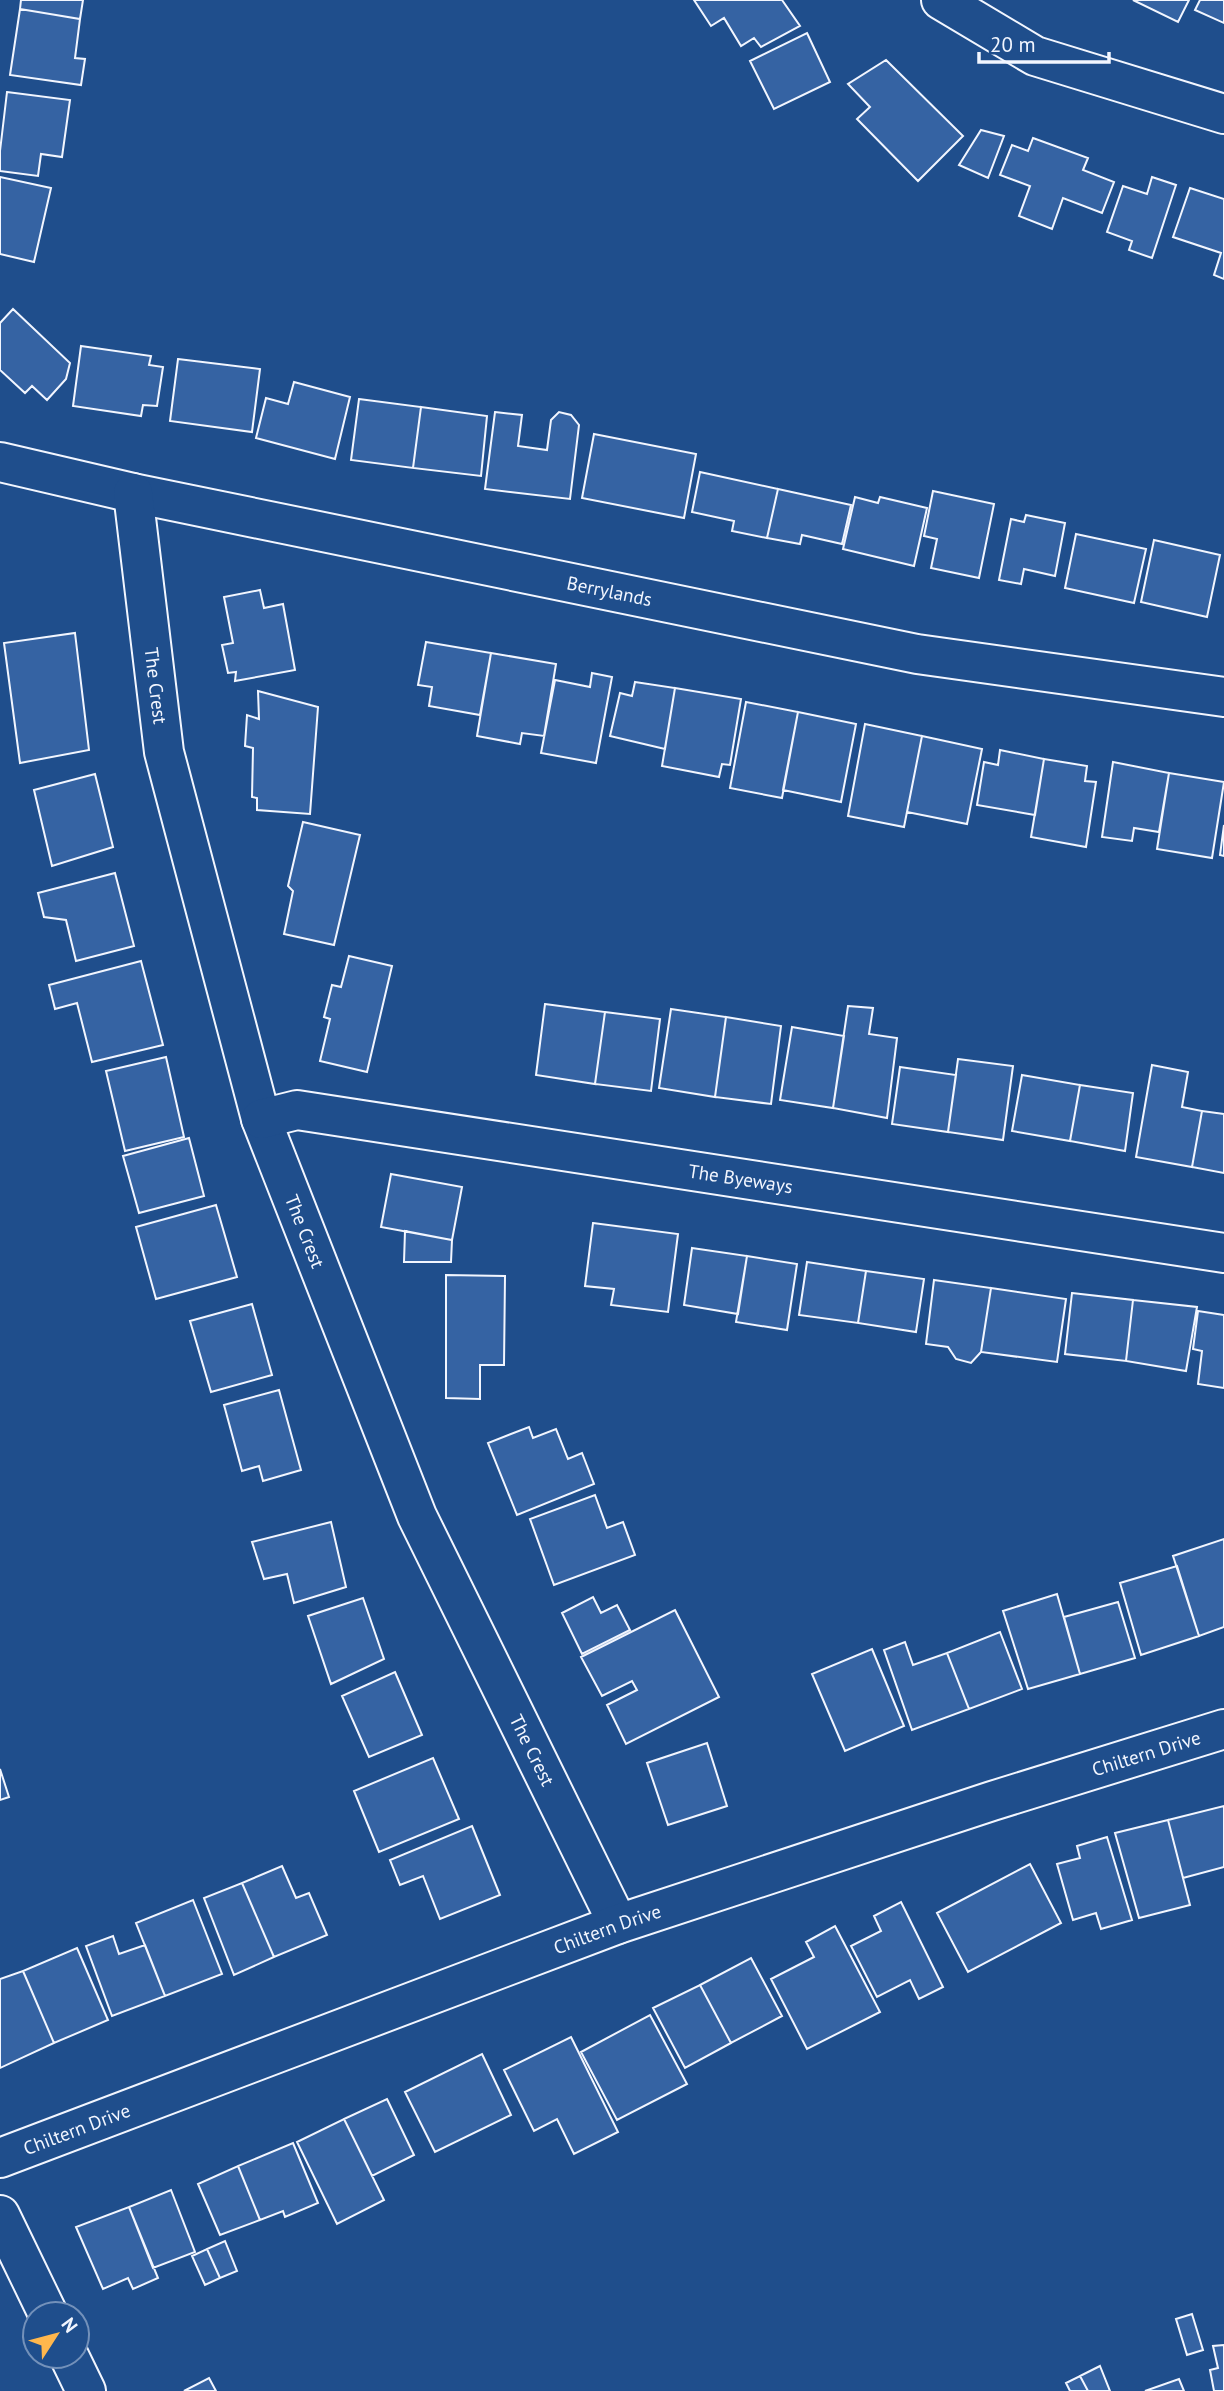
<svg xmlns="http://www.w3.org/2000/svg" width="1224" height="2391" viewBox="0 0 1224 2391" font-family="'PT Sans',sans-serif">
	<rect width="100%" height="100%" fill="#1f4e8c"/>
	<path fill="#3563a3" stroke="#f2f6ff" stroke-width="2" d="M21 0H83L80 19 20 9Z
		M694 0H782L800 26 761 47 754 38 741 46 724 18 711 26Z
		M1133 0H1189L1178 22Z
		M1200 0H1224V23L1195 10Z
		M20 9 80 19 75 58 85 59 81 85 10 75Z
		M807 33 830 82 774 109 750 61Z
		M886 60 963 136 918 181 857 119 870 107 848 84Z
		M7 92 70 100 62 157 41 154 38 176 0 171V151Z
		M981 130 1004 136 988 178 959 165Z
		M1033 138 1088 158 1083 170 1114 182 1102 213 1063 198 1052 229 1019 216 1030 186 1000 175 1012 145 1028 151Z
		M0 177 51 188 34 262 0 254Z
		M1152 177 1176 185 1152 258 1129 250 1132 241 1107 232 1123 186 1147 194Z
		M1190 188 1224 199V279L1214 275 1221 253 1173 237Z
		M13 309 70 363 66 379 47 400 32 386 25 393 0 370V323Z
		M81 346 151 356 149 365 163 367 157 406 143 405 141 416 73 406Z
		M178 359 260 369 252 432 170 421Z
		M294 382 350 397 335 459 256 438 266 398 288 404Z
		M359 399 421 407 413 468 351 460Z
		M421 407 487 416 481 476 413 468Z
		M495 412 522 415 518 446 547 450 551 420 559 412 571 415 579 425 570 499 485 489Z
		M594 434 696 454 684 518 582 498Z
		M700 472 778 489 767 538 732 531 734 521 692 512Z
		M778 489 851 505 842 544 802 535 800 544 767 538Z
		M933 491 994 504 979 578 931 568 937 539 924 536Z
		M855 497 878 503 880 497 927 508 914 566 843 549Z
		M1026 515 1065 523 1055 576 1024 569 1021 584 999 580 1011 519 1024 522Z
		M1076 534 1146 549 1134 603 1065 588Z
		M1154 540 1220 555 1207 617 1141 602Z
		M260 590 264 608 283 604 295 670 235 681 236 672 228 673 222 645 233 643 224 597Z
		M75 633 89 750 20 763 4 643Z
		M426 642 491 653 480 715 429 706 432 687 418 685Z
		M491 653 556 664 544 736 522 733 520 744 477 736Z
		M592 673 612 677 596 763 541 753 555 680 590 687Z
		M635 682 675 688 665 749 610 736 620 693 632 696Z
		M675 688 741 699 730 765 722 764 719 777 662 766Z
		M258 691 318 707 310 814 257 810V798L252 797 253 748 245 746 247 715 259 719Z
		M746 702 798 712 782 798 730 788Z
		M798 712 856 724 841 802 783 790Z
		M865 724 922 736 904 827 848 816Z
		M922 736 982 749 967 824 907 812Z
		M1000 750 1044 759 1035 815 977 805 984 762 998 765Z
		M1044 759 1087 766 1085 781 1096 782 1086 847 1031 837Z
		M1113 762 1169 773 1159 832 1134 828 1132 841 1102 837Z
		M1169 773 1224 782 1212 858 1157 849Z
		M95 774 113 847 52 866 34 790Z
		M303 822 360 835 334 945 284 934 293 891 288 886Z
		M1224 825V856L1220 855Z
		M115 873 134 946 76 961 66 920 44 917 38 893Z
		M349 956 392 966 367 1072 320 1061 330 1019 324 1017 332 985 341 987Z
		M141 961 163 1045 92 1062 77 1003 55 1009 49 985Z
		M545 1004 605 1012 595 1084 536 1075Z
		M848 1006 873 1008 869 1034 897 1038 887 1118 833 1108Z
		M671 1009 726 1017 715 1097 659 1088Z
		M605 1012 660 1019 651 1091 595 1084Z
		M726 1017 781 1026 771 1104 715 1097Z
		M792 1027 844 1036 833 1108 780 1100Z
		M166 1057 184 1137 125 1151 106 1071Z
		M958 1059 1013 1066 1003 1140 948 1132Z
		M1152 1065 1188 1072 1182 1107 1202 1111 1192 1167 1136 1157Z
		M900 1067 956 1075 948 1132 892 1124Z
		M1022 1075 1080 1085 1070 1141 1012 1131Z
		M1080 1085 1133 1093 1125 1151 1070 1141Z
		M1202 1111 1224 1114V1173L1192 1167Z
		M189 1138 204 1196 139 1213 123 1156Z
		M391 1174 462 1187 452 1240 381 1227Z
		M216 1205 237 1277 156 1299 136 1227Z
		M593 1223 678 1234 668 1312 611 1305 614 1289 585 1286Z
		M405 1231 452 1240 451 1262H404Z
		M692 1248 747 1256 738 1314 684 1305Z
		M747 1256 797 1264 787 1330 736 1322Z
		M807 1262 866 1271 858 1323 799 1315Z
		M866 1271 924 1279 916 1332 858 1323Z
		M446 1275 505 1276 504 1365H480V1399L446 1398Z
		M934 1280 991 1288 981 1352 971 1363 956 1359 948 1347 926 1344Z
		M991 1288 1066 1299 1057 1362 981 1352Z
		M1072 1293 1133 1300 1126 1361 1065 1354Z
		M1133 1300 1197 1307 1186 1371 1126 1361Z
		M252 1304 272 1375 211 1392 190 1321Z
		M1198 1311 1224 1315V1388L1198 1384 1202 1351 1193 1349Z
		M279 1390 301 1470 263 1481 259 1466 242 1471 224 1405Z
		M529 1427 533 1438 556 1429 568 1459 582 1453 594 1484 517 1515 488 1443Z
		M595 1495 607 1528 623 1522 635 1555 554 1585 530 1519Z
		M331 1522 346 1587 294 1603 287 1574 264 1579 252 1542Z
		M1224 1539V1627L1199 1636 1173 1556Z
		M1177 1566 1199 1636 1141 1655 1120 1583Z
		M1057 1594 1080 1674 1028 1689 1003 1611Z
		M593 1597 601 1613 617 1605 630 1630 582 1654 562 1613Z
		M363 1598 384 1659 331 1684 308 1616Z
		M1118 1602 1135 1658 1080 1674 1064 1617Z
		M675 1610 719 1697 626 1744 607 1705 637 1690 632 1681 602 1696 581 1657Z
		M1000 1632 1022 1689 969 1709 947 1653Z
		M905 1642 913 1665 947 1653 969 1709 912 1730 884 1650Z
		M872 1649 904 1726 845 1751 812 1674Z
		M395 1672 422 1735 369 1757 342 1696Z
		M707 1743 727 1806 668 1825 647 1763Z
		M433 1758 459 1819 379 1852 354 1791Z
		M0 1769 9 1797 0 1800Z
		M1224 1806V1867L1183 1878 1168 1820Z
		M1168 1820 1190 1905 1139 1918 1115 1833Z
		M472 1826 500 1895 440 1919 423 1876 400 1885 390 1860Z
		M1107 1837 1132 1920 1101 1929 1096 1913 1073 1920 1057 1864 1080 1858 1077 1846Z
		M1030 1864 1061 1923 968 1972 937 1913Z
		M282 1866 296 1898 309 1893 327 1935 274 1957 242 1883Z
		M242 1883 274 1957 234 1975 204 1898Z
		M193 1900 222 1974 165 1996 136 1923Z
		M901 1902 943 1987 919 1999 910 1980 877 1997 851 1946 881 1931 874 1916Z
		M835 1926 880 2012 807 2049 771 1979 814 1957 806 1942Z
		M113 1936 119 1954 145 1945 165 1996 112 2016 86 1946Z
		M77 1948 108 2020 54 2043 23 1971Z
		M751 1958 782 2016 731 2043 700 1985Z
		M23 1971 54 2043 0 2068V1979Z
		M700 1985 731 2043 685 2068 653 2008Z
		M650 2015 687 2084 617 2120 581 2052Z
		M571 2037 618 2132 574 2154 557 2119 534 2131 504 2070Z
		M482 2054 511 2115 435 2152 405 2092Z
		M387 2099 414 2155 372 2176 344 2119Z
		M344 2119 384 2200 337 2224 297 2142Z
		M293 2143 318 2203 285 2217 283 2211 260 2220 238 2166Z
		M238 2166 260 2220 220 2235 198 2184Z
		M171 2190 195 2252 153 2268 129 2207Z
		M129 2207 158 2278 133 2289 128 2278 103 2289 76 2227Z
		M225 2241 237 2271 220 2278 207 2249Z
		M207 2249 220 2278 205 2285 192 2256Z
		M1192 2314 1203 2350 1187 2355 1176 2319Z
		M1224 2345V2391H1214L1210 2370 1218 2368 1213 2346Z
		M1100 2366 1110 2391H1088L1080 2376Z
		M1080 2376 1088 2391H1070L1066 2383Z
		M209 2378 216 2391H184Z
		M1179 2379 1184 2391H1145Z"/>
	<g fill="none" stroke-linecap="round" stroke-linejoin="round">
		<defs>
			<g id="street">
				<path d="M941 0 1035 56 1224 114"/>
				<path id="s1" d="M0 462 133 493 917 654 1224 697"/>
				<path id="s2" d="M133 493 164 752 261 1119 417 1516 618 1924"/>
				<path id="s3" d="M261 1119 297 1110 1224 1253"/>
				<path id="s4" d="M0 2158 618 1924 992 1801 1224 1729"/>
				<path d="M0 2215 48 2314"/>
				<path d="M69 2356 86 2391"/>
			</g>
		</defs>
		<use href="#street" stroke="#f2f6ff" stroke-width="42"/>
		<use href="#street" stroke="#1f4e8c" stroke-width="38"/>
	</g>
	<g text-anchor="middle" dominant-baseline="central" stroke-width="5" stroke-linejoin="round" paint-order="stroke">
		<g font-size="19" fill="#f2f6ff" stroke="#1f4e8c">
			<text stroke="none"><textPath href="#s1" startOffset="623">Berrylands</textPath></text>
			<text stroke="none"><textPath href="#s2" startOffset="194">The Crest</textPath></text>
			<text stroke="none"><textPath href="#s3" startOffset="486">The Byeways</textPath></text>
			<text stroke="none"><textPath href="#s2" startOffset="761">The Crest</textPath></text>
			<text stroke="none"><textPath href="#s2" startOffset="1328">The Crest</textPath></text>
			<text stroke="none"><textPath href="#s4" startOffset="1216">Chiltern Drive</textPath></text>
			<text stroke="none"><textPath href="#s4" startOffset="649">Chiltern Drive</textPath></text>
			<text stroke="none"><textPath href="#s4" startOffset="82">Chiltern Drive</textPath></text>
		</g>
	</g>
	<g transform="translate(56 2335) rotate(54)"><circle r="33" fill="#1f4e8c" stroke="#7391ba" stroke-width="2"/>
	<path d="M0-5L12 26L0 18L-12 26Z" fill="#ffb74d"/>
	<text y="-10" font-size="19" font-weight="bold" text-anchor="middle" fill="#f2f6ff">N</text>
	</g>
	<path d="M979 52v10h130v-10" fill="none" stroke="#f2f6ff" stroke-width="3.5"/>
	<text x="990" y="52" font-size="21" fill="#f2f6ff" stroke="#1f4e8c" stroke-width="5" paint-order="stroke">20 m</text>
</svg>
